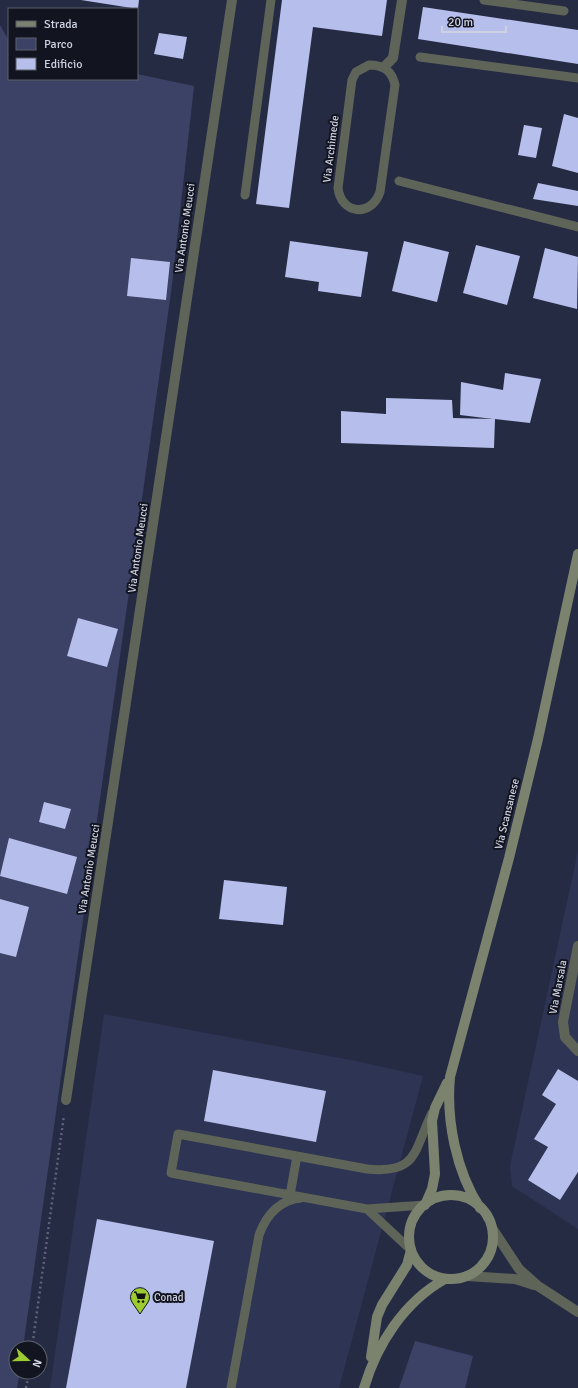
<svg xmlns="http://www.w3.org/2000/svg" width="578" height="1388" viewBox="0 0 578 1388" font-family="Signika,sans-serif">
	<rect width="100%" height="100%" fill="#262b44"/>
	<path fill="#2e3453" d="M578 851V1229L512 1186 510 1166Z
		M104 1014 356 1061 423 1076 339 1388H50Z"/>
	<path fill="#3b4266" d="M0 25 9 41V79H137V74L194 86 172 285 23 1348H16V1372H20L17 1388H0Z
		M415 1341 473 1356 465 1388H399Z"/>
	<path fill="#b6bfeb" d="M81 0H139L138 9Z
		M282 0H387L382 36 313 27 289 208 256 204Z
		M423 7 578 30V64L418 39Z
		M159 33 187 37 183 59 154 54Z
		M564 114 578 118V173L552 166Z
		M524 125 542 128 536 158 518 155Z
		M538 183 578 191V206L533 199Z
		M290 241 368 252 361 297 318 291 319 282 285 277Z
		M404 241 449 252 437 302 392 291Z
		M476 245 520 256 507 305 463 293Z
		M545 248 578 257 577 309 533 298Z
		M131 258 170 262 166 300 127 296Z
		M505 373 541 379 530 423 495 419 494 448 341 443V411L386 414V398L452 400 453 418 493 419 460 415 461 382 503 390Z
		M78 618 118 629 107 667 67 656Z
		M44 802 71 809 65 829 39 822Z
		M9 838 77 857 67 894 0 876Z
		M224 880 287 887 283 925 219 919Z
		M0 899 29 907 16 957 0 953Z
		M558 1069 578 1081V1172L560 1200 528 1180 548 1147 534 1139 556 1104 542 1095Z
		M213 1070 326 1091 316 1142 204 1121Z
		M97 1219 214 1241 186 1388H66Z"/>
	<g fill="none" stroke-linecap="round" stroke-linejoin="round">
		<path stroke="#5e6379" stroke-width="2.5" stroke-dasharray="2 3" stroke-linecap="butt" d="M32 1348 64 1115
			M26 1388 29 1372"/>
		<path stroke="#5f6458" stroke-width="9" d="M484 0 564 11
			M420 57 578 78
			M369 65C384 65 392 71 395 85L380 192C371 218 341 214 338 188L352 80 356 72Z
			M399 181 578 227
			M245 195 271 0
			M290 1195 297 1156
			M425 1205 367 1209 171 1173 178 1134 367 1169C418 1174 413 1152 432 1113
			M367 1209 411 1250
			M231 1388 259 1235C266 1216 279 1200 301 1198"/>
		<path stroke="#5f6458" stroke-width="10" d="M384 67 393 58 402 0
			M578 946 563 1022 565 1037 578 1051
			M66 1100 232 0
			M492 1228 519 1269 538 1286 578 1312
			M467 1276 515 1279 534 1285"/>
		<path stroke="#7b836f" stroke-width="10" d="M409 1237a42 42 0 1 1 84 0a42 42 0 1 1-84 0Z
			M425 1205 432 1189 435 1174 432 1121 435 1108 447 1083
			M480 1208C456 1171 446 1120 450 1077L509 858 538 739 578 554
			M371 1357 377 1317 382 1305 407 1265 411 1250
			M364 1388C377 1344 404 1302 445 1279"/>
	</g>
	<defs>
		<symbol id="supermarket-pin" viewBox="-11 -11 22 30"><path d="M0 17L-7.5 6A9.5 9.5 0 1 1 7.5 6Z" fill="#9dca31" stroke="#121520"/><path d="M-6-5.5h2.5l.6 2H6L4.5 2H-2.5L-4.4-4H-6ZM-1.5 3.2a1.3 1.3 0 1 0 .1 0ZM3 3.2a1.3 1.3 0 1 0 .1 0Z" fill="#111"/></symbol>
	</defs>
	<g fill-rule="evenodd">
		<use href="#supermarket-pin" x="129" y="1286" width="22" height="30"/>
	</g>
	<g text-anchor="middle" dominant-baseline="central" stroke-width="4" stroke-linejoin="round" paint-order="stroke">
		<g font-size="11" fill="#cdd1e1" stroke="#121520">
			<text transform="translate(331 149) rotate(-83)">Via Archimede</text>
			<text transform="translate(185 228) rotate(-82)">Via Antonio Meucci</text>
			<text transform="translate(138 548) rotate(-82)">Via Antonio Meucci</text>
			<text transform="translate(507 814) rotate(-76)">Via Scansanese</text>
			<text transform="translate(89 869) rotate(-81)">Via Antonio Meucci</text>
			<text transform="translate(558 987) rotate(-79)">Via Marsala</text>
		</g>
		<g font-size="11" fill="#cdd1e1" stroke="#121520" text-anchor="start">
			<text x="154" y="1297">Conad</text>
		</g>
	</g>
	<rect x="8" y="8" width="130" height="72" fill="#121520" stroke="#5d606d"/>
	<rect x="16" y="21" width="20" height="6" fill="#7b836f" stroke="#5d606d"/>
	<text x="44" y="28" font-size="12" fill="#cdd1e1">Strada</text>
	<rect x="16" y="38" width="20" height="12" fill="#3b4266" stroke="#5d606d"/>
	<text x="44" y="48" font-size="12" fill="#cdd1e1">Parco</text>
	<rect x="16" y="58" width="20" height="12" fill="#b6bfeb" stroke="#5d606d"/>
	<text x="44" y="68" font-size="12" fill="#cdd1e1">Edificio</text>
	<g transform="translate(28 1360) rotate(111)"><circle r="19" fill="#121520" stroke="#5d606d"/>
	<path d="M0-3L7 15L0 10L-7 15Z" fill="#9dca31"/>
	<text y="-6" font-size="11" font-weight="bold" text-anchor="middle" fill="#cdd1e1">N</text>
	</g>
	<path d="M442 26v6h64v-6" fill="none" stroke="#cdd1e1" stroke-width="2"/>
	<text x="448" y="26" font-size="12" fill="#cdd1e1" stroke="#121520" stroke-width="3" paint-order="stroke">20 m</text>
</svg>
